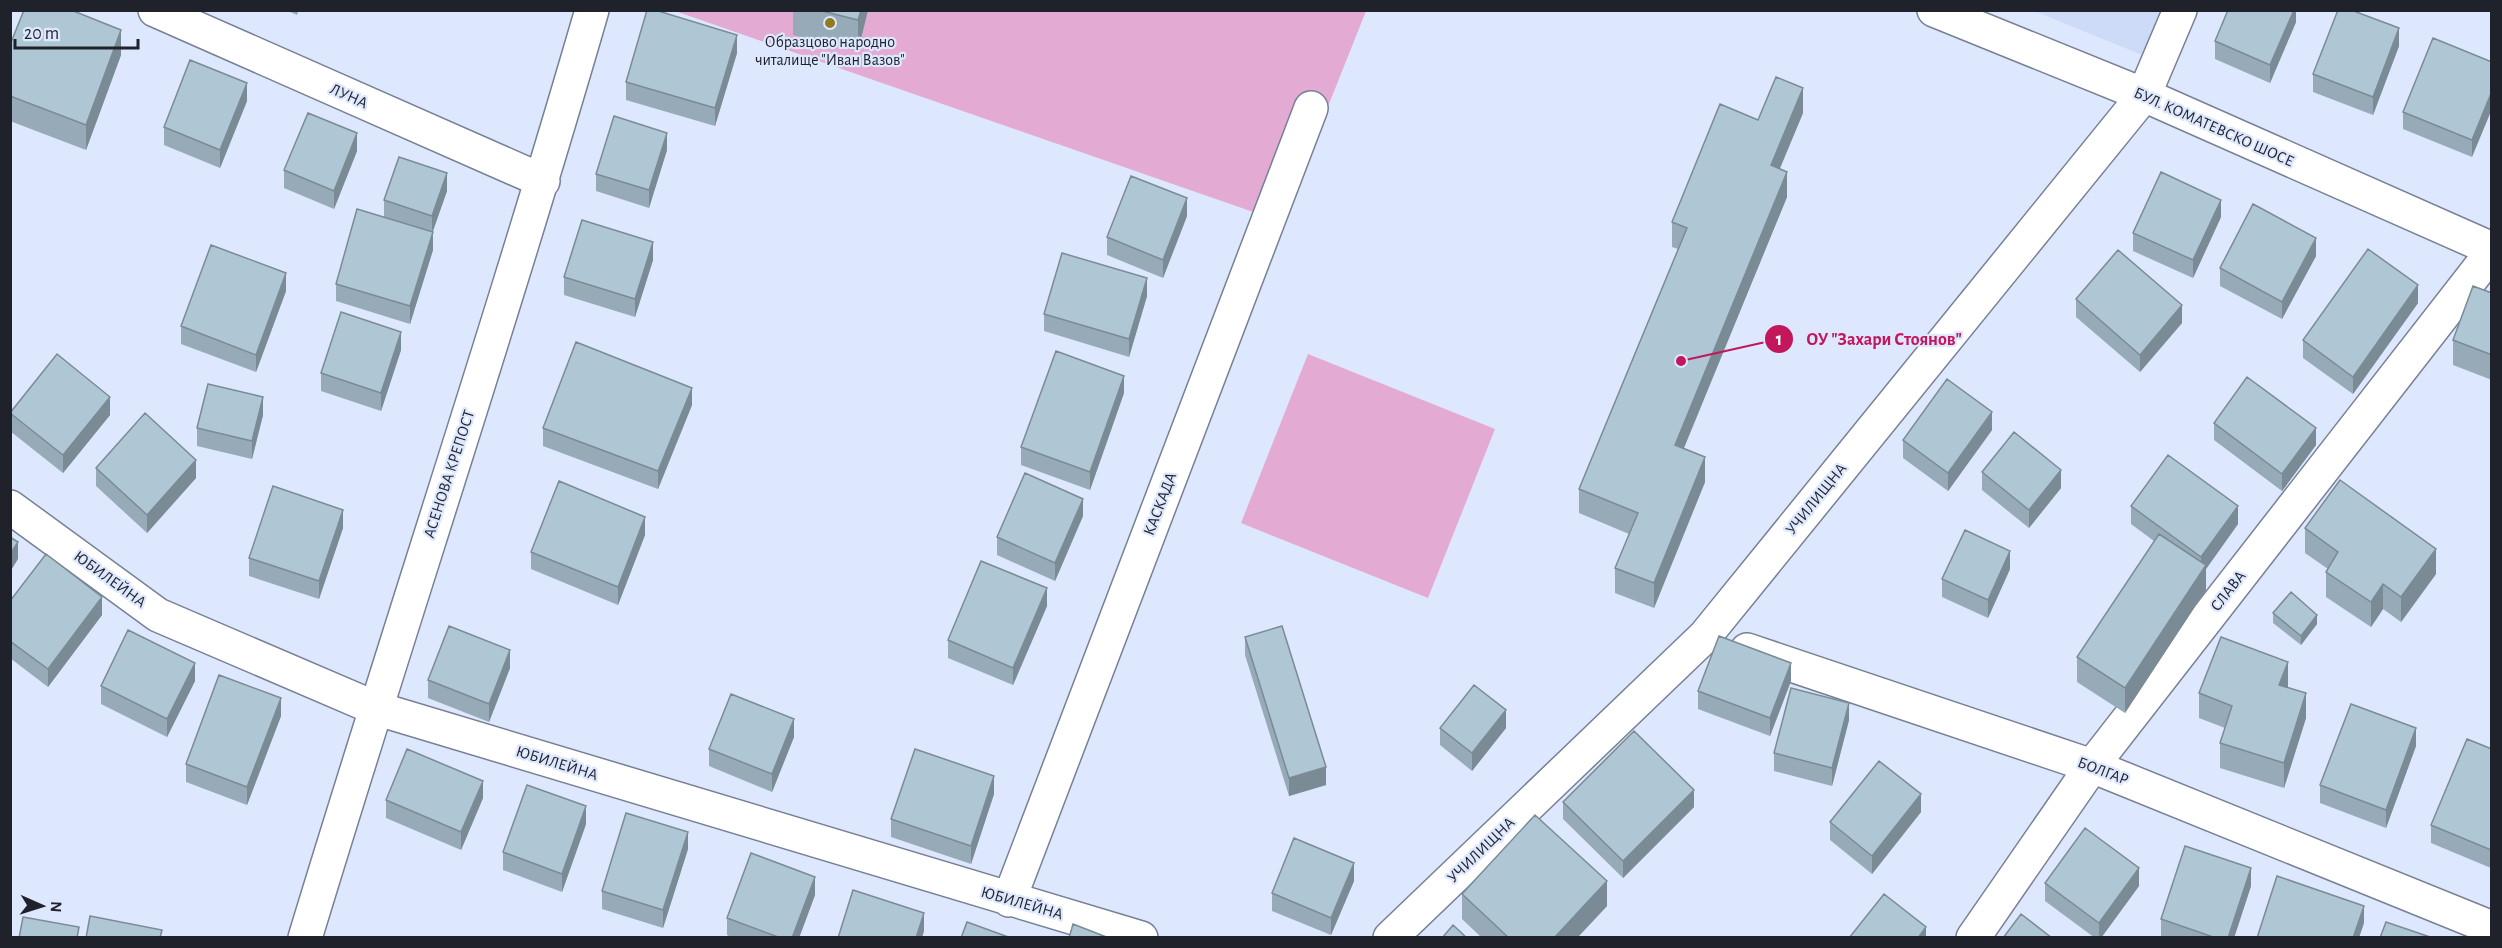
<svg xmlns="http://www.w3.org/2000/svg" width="2502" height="948" viewBox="0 0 2502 948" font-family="'Alegreya Sans',sans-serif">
	<rect width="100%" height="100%" fill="#dde7fe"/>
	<path fill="#cedbf8" d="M2034 11H2172L2152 59Z"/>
	<path fill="#e3aad4" d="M675 11H1366L1282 222Z
		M1308 354 1495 429 1428 598 1241 523Z"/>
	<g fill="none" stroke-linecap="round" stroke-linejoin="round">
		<defs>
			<path id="minor" d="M155 10 543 181
				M10 507 158 615 375 708 1141 938
				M1747 650 2092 766 2492 928
				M1009 900 1311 108
				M305 938C399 628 502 321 592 10
				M1390 938 1705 636 2144 95 2180 10
				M1973 938 2092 766 2492 252"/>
			<path id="secondary" d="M1934 10 2144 95 2492 249"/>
		</defs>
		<use href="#minor" stroke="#778094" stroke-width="36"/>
		<use href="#secondary" stroke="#778094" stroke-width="36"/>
		<use href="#minor" stroke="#fff" stroke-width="33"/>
		<use href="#secondary" stroke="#fff" stroke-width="33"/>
	</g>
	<path fill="#96abb7" d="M286 10H299L297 15Z
		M793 10H868L858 51 793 35Z
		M2296 10V22L2270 83 2215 59V41Z
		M10 45 121 55 86 150 10 121Z
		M2399 46 2373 115 2313 92V74Z
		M737 53 715 126 626 100V82Z
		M2492 62 2472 157 2403 129V112Z
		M247 101 220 168 164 145V127Z
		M1803 113 1779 169 1787 197 1683 448 1705 482 1654 608 1615 593V568L1629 534 1579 513V489L1678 249 1672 247V222L1758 120Z
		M667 150 649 208 596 191V174Z
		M357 151 334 209 284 188V170Z
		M447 191 432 232 433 250 410 324 336 301V284L384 217V200Z
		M1187 216 1163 278 1107 255V237Z
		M2221 217 2193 278 2133 251V233Z
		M2316 256 2282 319 2220 286V268Z
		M653 260 635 317 564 295V277Z
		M286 291 256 372 181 344V326Z
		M2492 293V380L2453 365V340Z
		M1147 296 1129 357 1044 331V314Z
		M2076 299 2182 323 2140 372 2076 317Z
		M2418 303 2353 394 2303 358V340Z
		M401 350 381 411 321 391V373Z
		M1124 393 1090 490 1021 465V447Z
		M692 405 658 489 543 446V428Z
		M10 412 110 415 63 473 10 431Z
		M263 415 252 459 197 446V428Z
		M2214 423 2316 445 2282 491 2214 440Z
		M1992 430 1948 491 1903 458V440Z
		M96 468 196 478 147 533 96 486Z
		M1982 472 2061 488 2029 528 1982 490Z
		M2131 506 2238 524 2206 569V590L2125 713 2077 682V657L2154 541 2131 524Z
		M1083 516 1055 581 997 555V537Z
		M343 528 319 599 249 576V558Z
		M2305 528 2436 574 2401 622 2383 609 2371 627 2326 597V572L2328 569 2305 553Z
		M645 535 618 605 531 569V552Z
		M2010 569 1988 618 1942 597V579Z
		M10 601 102 615 48 687 10 658Z
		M1047 606 1013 685 948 658V640Z
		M2273 613 2317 624 2301 645 2273 623Z
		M1245 637 1326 785 1289 796 1245 655Z
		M510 668 489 722 428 698V680Z
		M195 681 167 737 101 704V686Z
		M1791 681 1770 736 1698 709V691Z
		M2288 687 2287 688 2306 718 2284 788 2220 768V743L2225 728 2199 718V693Z
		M281 716 247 805 186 782V764Z
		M1849 720 1832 786 1774 771V753Z
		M1440 728H1506L1472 771 1440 745Z
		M794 737 772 792 709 766V749Z
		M2416 746 2386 828 2320 803V785Z
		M2492 749 2491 868 2431 843V825Z
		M994 794 971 864 891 837V819Z
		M483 798 461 850 386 818V800Z
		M1563 802 1694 807 1623 878 1563 819Z
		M1921 812 1872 874 1830 840V822Z
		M586 824 562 892 503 870V852Z
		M688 849 663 928 602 909V891Z
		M1354 881 1331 935 1272 911V893Z
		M2045 883 2139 886 2101 938H2095L2045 901Z
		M2251 886 2234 938H2163L2161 937V919Z
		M1462 894 1607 906 1577 938H1482L1462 919Z
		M815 895 799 938H733L727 935V918Z"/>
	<path fill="#7a8b95" d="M861 10H868L858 51V20Z
		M2294 10H2296V22L2270 83V65Z
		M2399 28V46L2373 115V97Z
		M121 30V55L86 150V125Z
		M737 35V53L715 126V108Z
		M247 83V101L220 168V150Z
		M1803 88V113L1771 190V165Z
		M2492 91V109L2472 157V140Z
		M357 133V151L334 209V191Z
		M667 133V150L649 208V190Z
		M1787 172V197L1675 470V445Z
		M447 173V191L432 234V216Z
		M1187 198V216L1163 278V260Z
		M2221 200V217L2193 278V260Z
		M433 232V250L410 324V306Z
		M2316 238V256L2282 319V302Z
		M653 242V260L635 317V299Z
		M286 273V291L256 372V355Z
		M1147 278V296L1129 357V339Z
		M2418 285V303L2353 394V377Z
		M2182 305V323L2140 372V355Z
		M401 332V350L381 411V393Z
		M1124 376V393L1090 490V472Z
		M692 388V405L658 489V471Z
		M110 397V415L63 473V455Z
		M263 397V415L252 459V441Z
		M1992 412V430L1948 491V473Z
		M2316 428V445L2282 491V474Z
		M1705 457V482L1654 608V583Z
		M196 460V478L147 533V515Z
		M2061 470V488L2029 528V510Z
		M1083 499V516L1055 581V563Z
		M2238 506V524L2206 569V590L2125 713V688L2201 572V557Z
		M343 510V528L319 599V581Z
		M645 517V535L618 605V587Z
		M18 542V559L10 572V554Z
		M2436 549V574L2401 622V597Z
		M2010 551V569L1988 618V600Z
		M2383 584V609L2371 627V602Z
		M1047 588V606L1013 685V668Z
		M102 597V615L48 687V669Z
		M2317 615V624L2301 645V636Z
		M510 650V668L489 722V704Z
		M2288 662V687L2279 710V685Z
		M195 663V681L167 737V719Z
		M1791 663V681L1770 736V718Z
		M2306 693V718L2284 788V763Z
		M281 698V716L247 805V787Z
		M1849 703V720L1832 786V768Z
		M1506 710V728L1472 771V753Z
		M794 719V737L772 792V774Z
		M2416 728V746L2386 828V810Z
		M1326 767V785L1289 796V778Z
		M994 776V794L971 864V846Z
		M483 781V798L461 850V832Z
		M1694 790V807L1623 878V861Z
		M1921 794V812L1872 874V856Z
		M586 806V824L562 892V874Z
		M688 832V849L663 928V910Z
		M1354 863V881L1331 935V918Z
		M2139 868V886L2101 938H2099V923Z
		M2251 868V886L2234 938H2228Z
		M815 877V895L799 938H792Z
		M1607 881V906L1577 938H1554Z
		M2364 906V923L2359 938H2353Z
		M924 913V931L922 938H916Z
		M1926 927V938H1918Z"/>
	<path fill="#afc7d5" stroke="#7a8b95" stroke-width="1.5" d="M24 10H71L121 30 86 125 10 96V45Z
		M647 10H655L737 35 715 108 626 82Z
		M818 10H861L858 20Z
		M2228 10H2294L2270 65 2215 41Z
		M2338 10H2351L2399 28 2373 97 2313 74Z
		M2433 38 2492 62V91L2472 140 2403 112Z
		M190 60 247 83 220 150 164 127Z
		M1776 77 1803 88 1771 165 1787 172 1675 445 1705 457 1654 583 1615 568 1638 513 1579 489 1687 228 1672 222 1720 104 1758 120Z
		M308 113 357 133 334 191 284 170Z
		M614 116 667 133 649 190 596 174Z
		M399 157 447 173 432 216 384 200Z
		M2161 172 2221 200 2193 260 2133 233Z
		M1131 176 1187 198 1163 260 1107 237Z
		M2253 204 2316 238 2282 302 2220 268Z
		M357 209 433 232 410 306 336 284Z
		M582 220 653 242 635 299 564 277Z
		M211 245 286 273 256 355 181 326Z
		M2368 249 2418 285 2353 377 2303 340Z
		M2118 250 2182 305 2140 355 2076 299Z
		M1062 253 1147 278 1129 339 1044 314Z
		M2473 286 2492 293V355L2453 340Z
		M341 312 401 332 381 393 321 373Z
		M576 342 692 388 658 471 543 428Z
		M1056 351 1124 376 1090 472 1021 447Z
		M57 354 110 397 63 455 10 413Z
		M2247 377 2316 428 2282 474 2214 423Z
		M1947 379 1992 412 1948 473 1903 440Z
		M208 384 263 397 252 441 197 428Z
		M145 413 196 460 147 515 96 468Z
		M2014 432 2061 470 2029 510 1982 472Z
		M2168 455 2238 506 2201 557 2131 506Z
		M1025 473 1083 499 1055 563 997 537Z
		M2340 480 2436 549 2401 597 2383 584 2371 602 2326 572 2338 552 2305 528Z
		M559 481 645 517 618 587 531 552Z
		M273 486 343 510 319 581 249 558Z
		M1965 530 2010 551 1988 600 1942 579Z
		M2159 534 2206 565 2125 688 2077 657Z
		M10 537 18 542 10 554Z
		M46 554 102 597 48 669 10 641V601Z
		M981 561 1047 588 1013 668 948 640Z
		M2291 592 2317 615 2301 636 2273 613Z
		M449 626 510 650 489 704 428 680Z
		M1282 626 1326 767 1289 778 1245 637Z
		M128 630 195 663 167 719 101 686Z
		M1719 636 1791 663 1770 718 1698 691Z
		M2221 637 2288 662 2279 685 2306 693 2284 763 2220 743 2232 706 2199 693Z
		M219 675 281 698 247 787 186 764Z
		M1474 685 1506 710 1472 753 1440 728Z
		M1791 688 1849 703 1832 768 1774 753Z
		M731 694 794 719 772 774 709 749Z
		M2351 704 2416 728 2386 810 2320 785Z
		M1634 731 1694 790 1623 861 1563 802Z
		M2467 739 2492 749 2491 850 2431 825Z
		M407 749 483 781 461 832 386 800Z
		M915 749 994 776 971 846 891 819Z
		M1879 761 1921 794 1872 856 1830 822Z
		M527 785 586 806 562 874 503 852Z
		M626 813 688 832 663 910 602 891Z
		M1535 815 1607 881 1554 938H1509L1462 894Z
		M2085 828 2139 868 2099 923 2045 883Z
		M1294 838 1354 863 1331 918 1272 893Z
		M2185 846 2251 868 2228 938H2216L2161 919Z
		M751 853 815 877 792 938H781L727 918Z
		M2277 876 2364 906 2353 938H2257Z
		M853 890 924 913 916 938H838Z
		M1884 894 1926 927 1918 938H1849Z
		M2021 914 2052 938H2003Z
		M90 916 162 930 160 938H86Z
		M23 917 79 927 77 938H19Z
		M967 922 1011 938H961Z
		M2386 922 2433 938H2380Z
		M1073 924 1109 938H1069Z
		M1453 925 1467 938H1442Z"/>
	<circle fill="#8f7b21" stroke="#dde7fe" stroke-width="2" cx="830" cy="23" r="6"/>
	<g text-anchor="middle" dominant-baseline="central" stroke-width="4.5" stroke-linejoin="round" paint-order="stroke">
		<g font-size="16" fill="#1f222a" stroke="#dde7fe">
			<text x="830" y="42">Образцово народно<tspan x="830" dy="18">читалище "Иван Вазов"</tspan></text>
		</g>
		<g font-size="16" fill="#1f222a" stroke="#dde7fe">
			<text transform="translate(349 96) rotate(24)">ЛУНА</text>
			<text transform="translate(2214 127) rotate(24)">БУЛ. КОМАТЕВСКО ШОСЕ</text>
			<text transform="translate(449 474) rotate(-72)">АСЕНОВА КРЕПОСТ</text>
			<text transform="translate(1816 499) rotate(-51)">УЧИЛИЩНА</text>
			<text transform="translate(1160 504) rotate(-69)">КАСКАДА</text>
			<text transform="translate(110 579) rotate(36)">ЮБИЛЕЙНА</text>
			<text transform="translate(2228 591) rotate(-52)">СЛАВА</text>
			<text transform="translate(557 763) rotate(17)">ЮБИЛЕЙНА</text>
			<text transform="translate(2103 771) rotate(21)">БОЛГАР</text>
			<text transform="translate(1481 850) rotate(-44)">УЧИЛИЩНА</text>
			<text transform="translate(1022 903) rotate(16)">ЮБИЛЕЙНА</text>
		</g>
	</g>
	<path fill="none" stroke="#c2185b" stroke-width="2" d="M1681 361L1779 339"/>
	<g fill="#c2185b" stroke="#dde7fe" stroke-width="2">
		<circle cx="1681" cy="361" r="6"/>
		<circle cx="1779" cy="339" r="15"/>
	</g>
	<g font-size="18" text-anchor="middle" font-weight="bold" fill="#fff">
		<text x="1779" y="345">1</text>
	</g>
	<g font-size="18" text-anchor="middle" font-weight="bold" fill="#c2185b" stroke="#dde7fe" stroke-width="4.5" stroke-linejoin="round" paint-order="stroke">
		<text x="1884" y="345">ОУ "Захари Стоянов"</text>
	</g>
	<rect width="2502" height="948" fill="none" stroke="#1f222a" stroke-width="24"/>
	<g transform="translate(42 906) rotate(93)" stroke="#dde7fe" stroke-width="4.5" paint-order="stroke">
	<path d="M0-4.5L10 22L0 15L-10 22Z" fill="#1f222a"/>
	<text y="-9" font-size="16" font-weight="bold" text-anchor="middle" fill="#1f222a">N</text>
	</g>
	<path d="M15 39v9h123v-9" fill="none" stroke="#1f222a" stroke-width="3"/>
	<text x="24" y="39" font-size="18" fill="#1f222a" stroke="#dde7fe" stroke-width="4.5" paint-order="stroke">20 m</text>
</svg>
